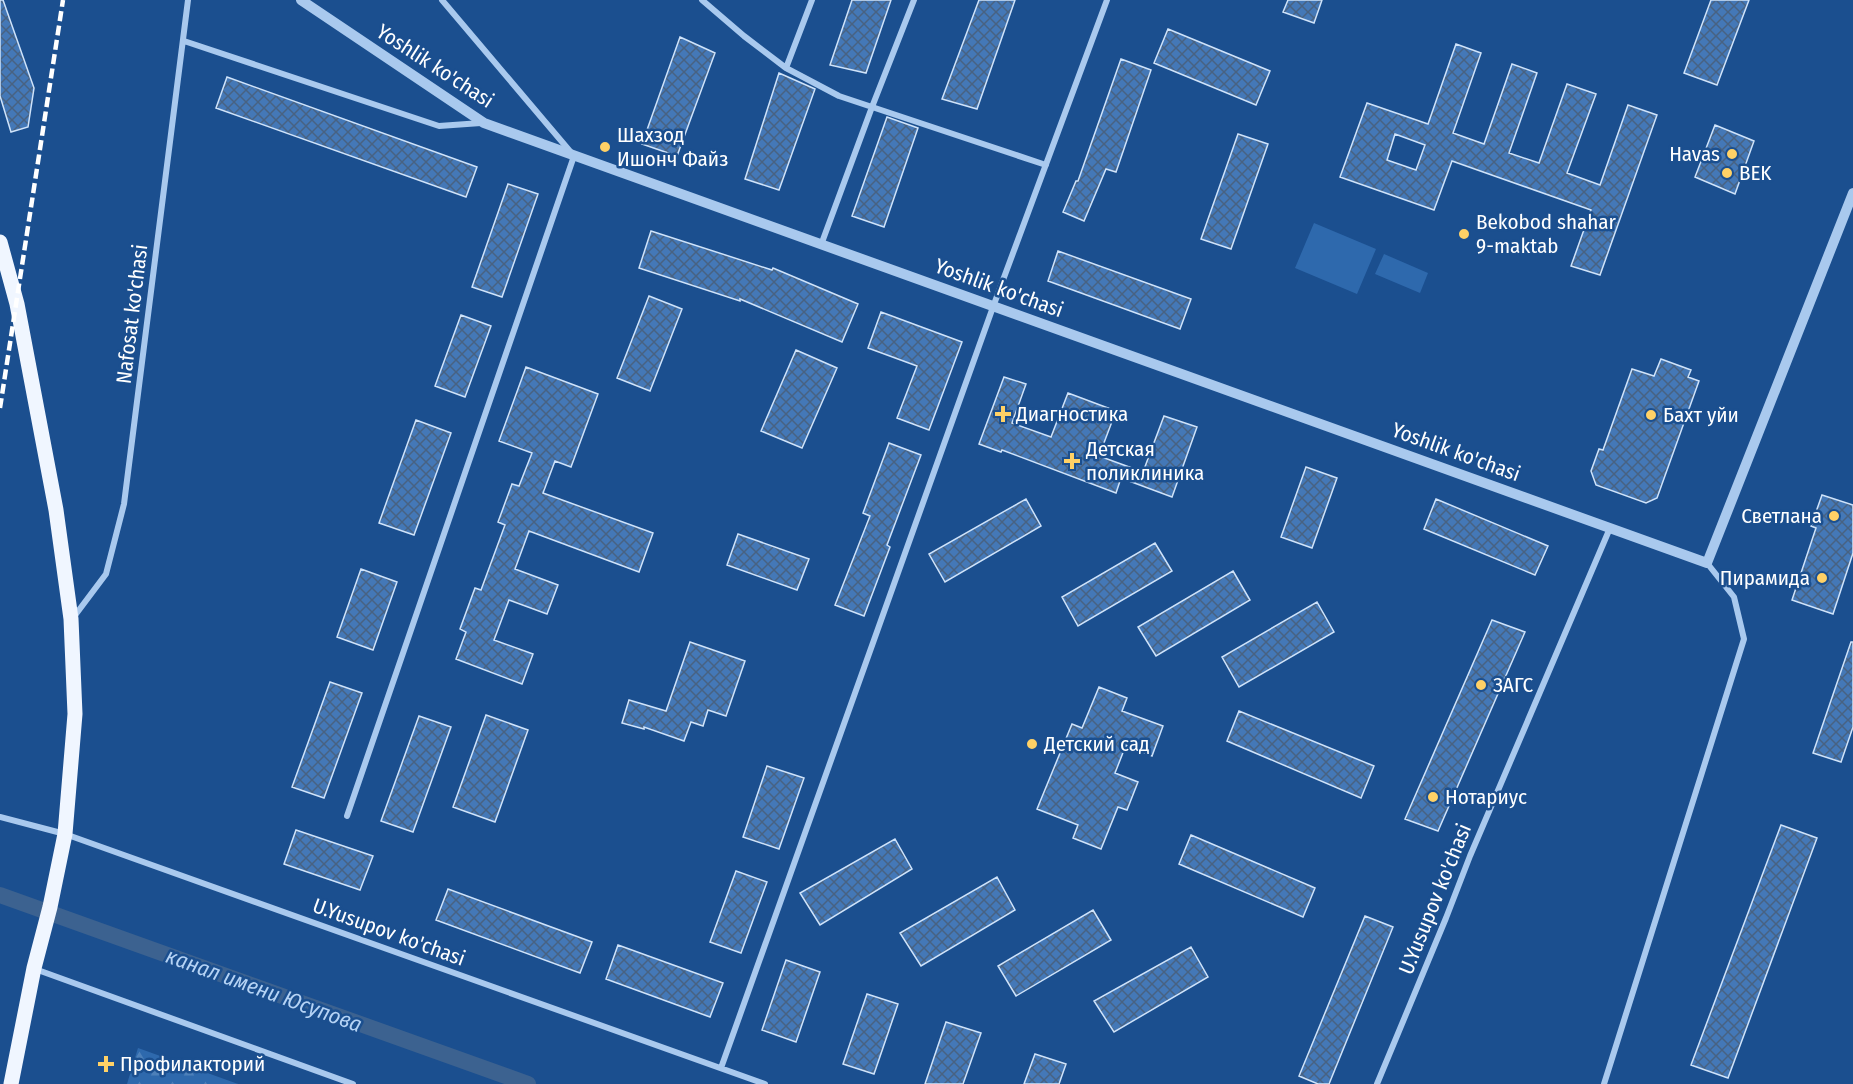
<svg xmlns="http://www.w3.org/2000/svg" width="1853" height="1084" viewBox="0 0 1853 1084" font-family="'Fira Sans Condensed',sans-serif">
	<defs>
		<pattern id="forest-firs" width="22" height="20" patternUnits="userSpaceOnUse" patternTransform="scale(1.5)"><rect width="22" height="20" fill="#2e69ad"/><path d="M5 1l3.5 6h-7zM16 11l3.5 6h-7z" fill="#4d80b9"/></pattern>
		<pattern id="building-cross-hatch" width="8" height="8" patternUnits="userSpaceOnUse" patternTransform="scale(1.5)"><rect width="8" height="8" fill="#4478b7"/><path d="M0 0l8 8M0 8l8-8" fill="none" stroke="#486282"/></pattern>
	</defs>
	<rect width="100%" height="100%" fill="#1b4f8f"/>
	<path fill="url(#forest-firs)" d="M138 1048 238 1084H127Z"/>
	<path fill="#2e69ad" d="M1314 223 1376 249 1357 294 1295 268Z
		M1384 254 1428 273 1420 293 1375 274Z"/>
	<g fill="none" stroke-linecap="round" stroke-linejoin="round">
		<path stroke="#3c6290" stroke-width="16" d="M0 895 528 1084"/>
	</g>
	<path fill="url(#building-cross-hatch)" stroke="#cfe3fa" stroke-width="1.5" fill-rule="evenodd" d="M0 0H3L34 88 28 127 11 132 0 96Z
		M852 0H891L866 73 830 65Z
		M979 0H1015L977 109 942 99Z
		M1288 0H1322L1314 23 1283 12Z
		M1711 0H1749L1717 85 1684 73Z
		M1168 29 1270 71 1256 105 1154 63Z
		M680 37 715 53 677 156 642 144Z
		M1456 44 1481 53 1453 133 1484 144 1512 64 1537 73 1509 153 1539 163 1567 84 1596 94 1567 173 1600 185 1628 105 1657 115 1600 275 1571 266 1591 210 1452 161 1434 210 1340 177 1367 103 1428 124ZM1395 134 1425 145 1416 170 1387 160Z
		M1121 59 1151 70 1116 172 1106 169 1084 221 1063 212 1076 181H1078Z
		M779 73 815 89 779 190 745 179Z
		M227 77 477 167 466 197 216 108Z
		M887 117 918 128 884 227 852 216Z
		M1715 125 1754 141 1735 194 1695 177Z
		M1238 134 1268 144 1231 249 1201 239Z
		M508 184 538 194 502 297 472 287Z
		M651 231 772 270 773 268 858 304 842 342 740 299V301L639 268Z
		M1058 251 1191 299 1180 329 1048 281Z
		M649 296 682 309 650 391 617 378Z
		M881 312 962 342 929 430 897 418 917 366 868 348Z
		M461 315 491 326 465 397 435 386Z
		M796 350 837 368 802 448 761 431Z
		M1661 359 1691 370 1688 377 1699 381 1657 498 1646 503 1596 485 1591 471 1599 449 1603 450 1632 369 1654 376Z
		M526 367 598 394 571 467 555 461 543 493 653 533 639 572 529 531 515 569 558 585 547 614 509 600 494 640 533 654 522 684 456 659 466 632 460 629 475 588 481 590 505 525 498 522 512 484 519 486 532 453 499 441Z
		M1004 377 1026 384 1012 423 1051 437 1068 393 1116 411 1099 456 1143 472 1164 416 1197 427 1172 497 1121 478 1116 493 1002 450 1001 452 979 444Z
		M416 420 451 433 414 535 379 523Z
		M889 443 921 455 887 545 890 547 864 616 835 605 870 516 863 513Z
		M1306 467 1337 478 1312 548 1281 537Z
		M1822 495 1853 505V553L1833 614 1792 600 1816 528 1811 526Z
		M1026 499 1041 526 945 582 929 554Z
		M1436 499 1548 546 1535 575 1424 529Z
		M738 534 809 559 797 590 727 565Z
		M1155 543 1172 571 1078 626 1062 597Z
		M361 569 397 582 373 650 337 637Z
		M1233 571 1250 600 1156 656 1138 627Z
		M1317 602 1334 632 1239 687 1222 657Z
		M1492 620 1525 632 1438 831 1405 819Z
		M690 642 745 661 726 716 708 710 703 726 691 722 684 741 644 727V729L622 723 629 700 666 711Z
		M1851 642H1853V727L1841 762 1813 753Z
		M330 682 362 693 324 798 292 787Z
		M1099 687 1127 698 1122 711 1163 726 1152 756 1126 745 1115 773 1138 782 1127 810 1118 807 1101 849 1073 838 1078 825 1037 809 1072 724 1082 728Z
		M1239 711 1374 766 1361 798 1227 741Z
		M486 715 528 730 495 822 453 807Z
		M419 716 451 727 413 832 381 821Z
		M767 766 804 778 779 849 743 837Z
		M1781 825 1817 838 1728 1078 1691 1065Z
		M296 830 373 856 360 890 284 864Z
		M1191 835 1315 888 1303 917 1179 864Z
		M895 839 912 869 820 925 800 893Z
		M736 871 767 882 741 953 710 942Z
		M997 877 1015 910 921 966 900 933Z
		M448 889 592 942 580 973 436 920Z
		M1093 910 1111 940 1016 996 998 966Z
		M1365 916 1393 927 1329 1084H1318L1299 1076Z
		M618 945 723 983 710 1017 606 979Z
		M1191 947 1208 977 1114 1032 1094 1001Z
		M786 960 820 972 796 1042 762 1030Z
		M867 994 898 1004 874 1074 843 1064Z
		M946 1022 981 1033 963 1084H925Z
		M1035 1054 1066 1064 1059 1084H1024Z"/>
	<g fill="none" stroke-linecap="round" stroke-linejoin="round">
		<path stroke="#a9c9ee" stroke-width="6" d="M702 0 744 36 786 68 839 96 1046 165
			M184 41 439 126 481 123
			M786 68 812 0
			M821 245 872 107 914 0
			M73 618 106 574 124 504 188 0
			M347 816 574 156 442 0
			M0 817 65 834 765 1084
			M35 969 353 1084
			M721 1068 993 307 1107 0
			M1377 1084 1446 918 1470 856 1610 528
			M1604 1084 1744 639 1734 597 1707 563"/>
		<path stroke="#a9c9ee" stroke-width="10" d="M301 0 484 123 1707 563 1853 193"/>
		<path stroke="#f0f6ff" stroke-width="15" d="M0 242 17 304 56 510 71 619 75 714 65 834 50 907 34 968 11 1084"/>
		<path stroke="#fff" stroke-width="4.5" stroke-dasharray="10 4.5" stroke-linecap="butt" d="M0 408 63 0"/>
	</g>
	<g fill="#ffd166" stroke="#1b4f8f" stroke-width="2">
		<circle cx="605" cy="147" r="6"/>
		<circle cx="1732" cy="154" r="6"/>
		<circle cx="1727" cy="173" r="6"/>
		<circle cx="1464" cy="234" r="6"/>
		<path d="M1000 405h6v6h6v6h-6v6h-6v-6h-6v-6h6z"/>
		<circle cx="1651" cy="415" r="6"/>
		<path d="M1069 452h6v6h6v6h-6v6h-6v-6h-6v-6h6z"/>
		<circle cx="1834" cy="516" r="6"/>
		<circle cx="1822" cy="578" r="6"/>
		<circle cx="1481" cy="685" r="6"/>
		<circle cx="1032" cy="744" r="6"/>
		<circle cx="1433" cy="797" r="6"/>
		<path d="M103 1055h6v6h6v6h-6v6h-6v-6h-6v-6h6z"/>
	</g>
	<g text-anchor="middle" dominant-baseline="central" stroke-width="5" stroke-linejoin="round" paint-order="stroke">
		<g font-size="21" fill="#fff" stroke="#1b4f8f">
			<text transform="translate(435 66) rotate(33)">Yoshlik ko'chasi</text>
			<text transform="translate(999 288) rotate(20)">Yoshlik ko'chasi</text>
			<text transform="translate(132 314) rotate(-83)">Nafosat ko'chasi</text>
			<text transform="translate(1456 452) rotate(20)">Yoshlik ko'chasi</text>
			<text transform="translate(1435 899) rotate(-68)">U.Yusupov ko'chasi</text>
			<text transform="translate(389 932) rotate(20)">U.Yusupov ko'chasi</text>
		</g>
		<g font-size="21" fill="#fff" stroke="#1b4f8f" text-anchor="start">
			<text x="617" y="135">Шахзод<tspan x="617" dy="24">Ишонч Файз</tspan></text>
			<text x="1720" y="154" text-anchor="end">Havas</text>
			<text x="1739" y="173">BEK</text>
			<text x="1476" y="222">Bekobod shahar<tspan x="1476" dy="24">9-maktab</tspan></text>
			<text x="1016" y="414">Диагностика</text>
			<text x="1663" y="415">Бахт уйи</text>
			<text x="1086" y="449">Детская<tspan x="1086" dy="24">поликлиника</tspan></text>
			<text x="1822" y="516" text-anchor="end">Светлана</text>
			<text x="1810" y="578" text-anchor="end">Пирамида</text>
			<text x="1493" y="685">ЗАГС</text>
			<text x="1044" y="744">Детский сад</text>
			<text x="1445" y="797">Нотариус</text>
			<text x="120" y="1064">Профилакторий</text>
		</g>
		<g font-size="22" font-style="italic" fill="#b5d3f5" stroke="#1b4f8f">
			<text transform="translate(264 990) rotate(20)">канал имени Юсупова</text>
		</g>
	</g>
</svg>
